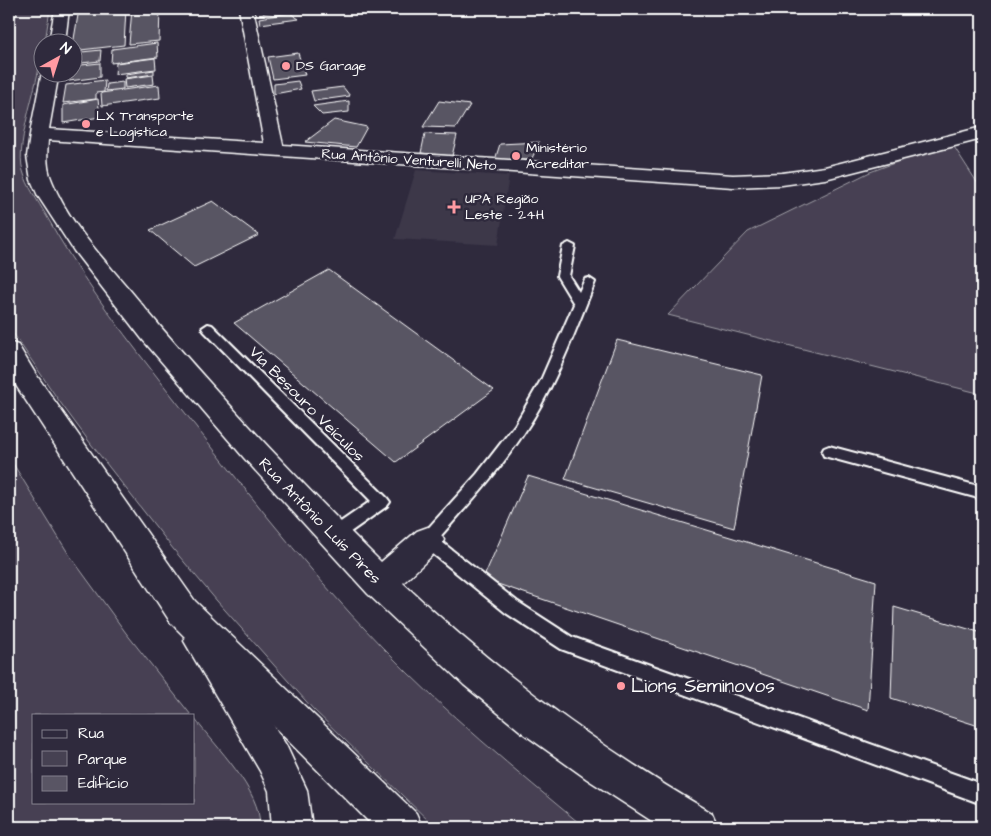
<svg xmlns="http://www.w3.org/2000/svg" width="991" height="836" viewBox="0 0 991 836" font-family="'Architects Daughter',sans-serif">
	<rect width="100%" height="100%" fill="#2f2a3d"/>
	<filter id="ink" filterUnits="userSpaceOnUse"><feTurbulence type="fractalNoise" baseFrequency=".02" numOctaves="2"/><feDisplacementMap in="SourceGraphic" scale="10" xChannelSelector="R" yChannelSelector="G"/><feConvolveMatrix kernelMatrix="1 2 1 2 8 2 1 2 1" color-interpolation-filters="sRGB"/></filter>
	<g filter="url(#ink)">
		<path fill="#3c3749" d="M416 170 509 176 498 245 395 239Z"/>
		<path fill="#464152" stroke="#a2a0a8" d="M18 9H50L45 42H42C42 79 14 141 23 171 27 186 38 201 46 215 77 271 114 322 154 373 227 466 299 562 382 647 445 712 515 770 584 827H435L313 709 217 601 174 550 91 444 57 398 9 327V37Z
			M951 142 982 190V394L668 315 748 232 870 172Z
			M9 457 68 553 126 633 191 715H34V802H194V718C216 747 261 790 260 827H9Z"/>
		<path fill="#595564" stroke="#fff" d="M79 9H126L124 45 72 51Z
			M132 9H160L159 41 129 44Z
			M261 9H287L263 13Z
			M290 13 299 19 260 24 259 18Z
			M157 43 158 57 111 63 112 49Z
			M101 50 100 61 72 64V53Z
			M298 53 305 75 273 79 268 57Z
			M155 58 156 69 115 74 116 63Z
			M100 63V77L69 81 72 66Z
			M154 70V74L126 78V74Z
			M153 75 154 84 125 88 124 79Z
			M105 80 104 92 96 93V99L63 103 66 85Z
			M298 81 301 89 274 94V84Z
			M123 82V89L106 91 107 84Z
			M159 85 160 98 102 106 101 93Z
			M343 87 350 96 314 101 311 91Z
			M98 99 100 117 63 123V105Z
			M349 101V112L322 115 313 106Z
			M439 101 470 105 456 128 423 127Z
			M334 120 367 127 356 147 305 142Z
			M425 134 457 135 452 156 421 153Z
			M540 142 531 160H495L500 144Z
			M213 201 259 235 194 267 150 230Z
			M329 270 494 390 396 462 234 323Z
			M617 340 762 375 734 528 565 479Z
			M528 476 876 581 868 710 483 579Z
			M894 607 982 633V727L891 698Z"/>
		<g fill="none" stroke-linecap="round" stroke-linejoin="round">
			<defs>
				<path id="service" d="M569 243 575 246 569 276 579 292 585 279 589 278 595 282C574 334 555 387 524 433 499 471 468 505 438 539L518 602 572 637 982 784V804L561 649 506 613 422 545 420 540 422 535 477 474 515 425 541 380 574 304 557 276 563 246Z
					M208 324 212 325 387 498 390 502 387 506 339 540 334 542 329 540 326 535 329 530 371 501 204 331 202 328Z
					M829 446 982 487V499L824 456 822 452 824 448Z"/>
				<path id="minor" d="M55 9H69L65 42H49Z
					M239 9H253L283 145 733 175 782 173 825 167 982 127V139L825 179 782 185 733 187 48 140C47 154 46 168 52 181 68 222 101 256 129 289 208 385 293 475 381 562L417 531 428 527 439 531 444 540 439 549 403 583C497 672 600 748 712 813L718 827H661L587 779 524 734 464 685 368 594 244 458 142 339 74 251 38 196 31 180 27 156 31 128 42 72H59L49 129 264 143Z"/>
				<path id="primary" d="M201 625 213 630 286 745 307 790 312 827H272L269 791 260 771 184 641 189 630Z"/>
				<path id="motorway" d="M9 342 18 345 35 373 195 601 416 813 422 827H374L171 623 17 387 9 373Z"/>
			</defs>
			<use href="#service" stroke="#fff" stroke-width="4"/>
			<use href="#minor" stroke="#fff" stroke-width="3"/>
			<use href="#primary" stroke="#fff" stroke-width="3"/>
			<use href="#motorway" stroke="#fff" stroke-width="3"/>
			<use href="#service" fill="#2f2a3d" fill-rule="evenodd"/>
			<use href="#minor" fill="#2f2a3d" fill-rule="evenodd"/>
			<use href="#primary" fill="#2f2a3d" fill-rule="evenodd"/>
			<use href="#motorway" fill="#2f2a3d" fill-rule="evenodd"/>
		</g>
	</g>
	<g fill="#ff9aa2" stroke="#2f2a3d" stroke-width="2">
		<circle cx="286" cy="66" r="5"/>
		<circle cx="86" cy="124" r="5"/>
		<circle cx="516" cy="156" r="5"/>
		<path d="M451.5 199.5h5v5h5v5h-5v5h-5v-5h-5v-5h5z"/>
		<circle cx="621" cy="686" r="5"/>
	</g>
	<g text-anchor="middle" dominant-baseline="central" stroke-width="5" stroke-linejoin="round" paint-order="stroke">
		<g font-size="14" fill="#fff" stroke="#2f2a3d" text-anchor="start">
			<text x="296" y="66">DS Garage</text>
			<text x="96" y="116">LX Transporte<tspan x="96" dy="16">e Logística</tspan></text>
			<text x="526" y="148">Ministério<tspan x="526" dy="16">Acreditar</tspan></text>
			<text x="465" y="199">UPA Região<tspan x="465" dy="16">Leste - 24H</tspan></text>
		</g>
		<g font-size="14" fill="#fff" stroke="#2f2a3d">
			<text transform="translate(409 160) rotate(4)">Rua Antônio Venturelli Neto</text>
		</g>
		<g font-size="16" fill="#fff" stroke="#2f2a3d">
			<text transform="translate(307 404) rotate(45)">Via Besouro Veículos</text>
			<text transform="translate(320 521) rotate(46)">Rua Antônio Luís Pires</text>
		</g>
		<g font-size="19" fill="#fff" stroke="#2f2a3d" text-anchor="start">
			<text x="631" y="686">Lions Seminovos</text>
		</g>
	</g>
	<rect width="991" height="836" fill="none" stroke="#2f2a3d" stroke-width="30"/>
	<rect x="15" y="15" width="961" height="806" fill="none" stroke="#fff" stroke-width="2" filter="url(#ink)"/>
	<rect x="32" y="714" width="162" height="90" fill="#2f2a3d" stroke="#827f8b"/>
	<rect x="42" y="730" width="25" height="8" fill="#2f2a3d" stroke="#827f8b"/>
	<text x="78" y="738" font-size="15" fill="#ffffff">Rua</text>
	<rect x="42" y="751" width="25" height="15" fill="#464152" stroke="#827f8b"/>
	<text x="78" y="764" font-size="15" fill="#ffffff">Parque</text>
	<rect x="42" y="776" width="25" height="15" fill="#595564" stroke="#827f8b"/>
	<text x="78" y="788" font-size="15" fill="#ffffff">Edifício</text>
	<g transform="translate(58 58) rotate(39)"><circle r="24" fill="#2f2a3d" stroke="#827f8b"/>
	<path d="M0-4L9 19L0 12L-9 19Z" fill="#ff9aa2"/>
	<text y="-8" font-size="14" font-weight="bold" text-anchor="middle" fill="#ffffff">N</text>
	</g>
</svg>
